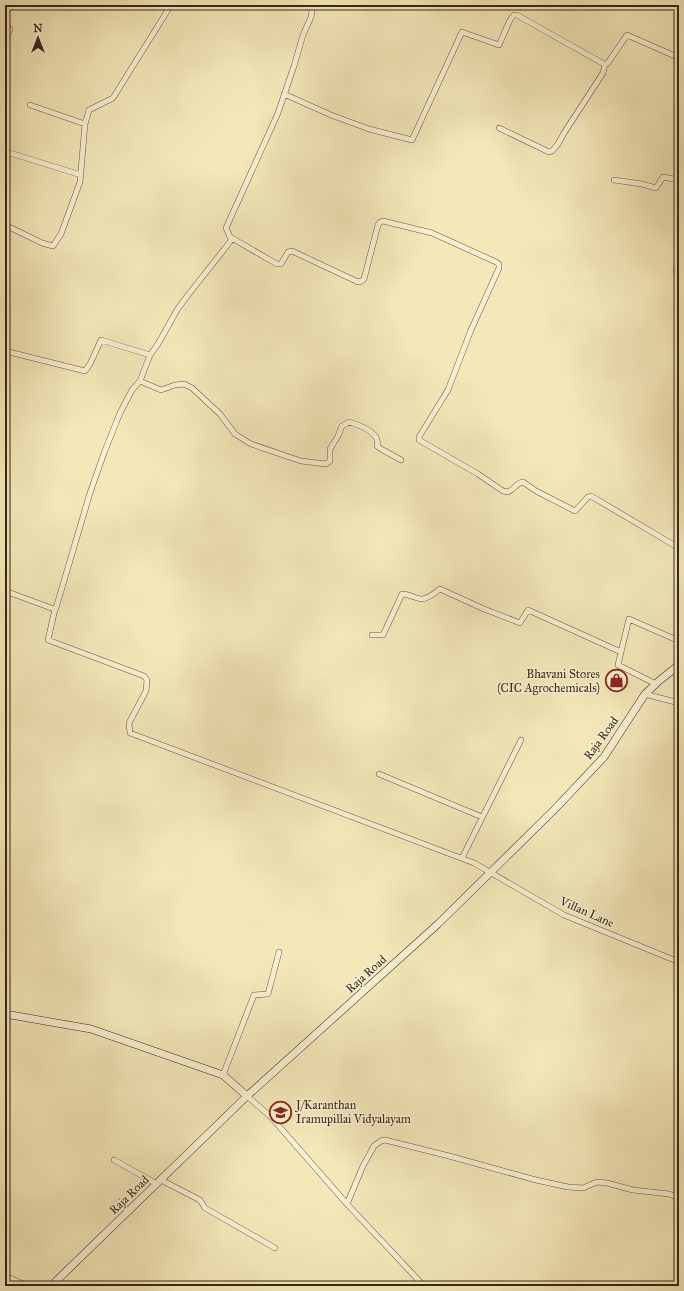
<svg xmlns="http://www.w3.org/2000/svg" width="684" height="1291" viewBox="0 0 684 1291" font-family="'IM FELL Great Primer',serif">
	<rect width="100%" height="100%" fill="#f4e8b9"/>
	<filter id="stains"><feTurbulence type="fractalNoise" baseFrequency=".005" numOctaves="4"/><feColorMatrix values="0 0 0 0 .2 0 0 0 0 .09 0 0 0 0 .02 0 0 0 .5 -.17"/></filter>
	<radialGradient id="worn" r=".72"><stop offset=".6" stop-color="#630" stop-opacity="0"/><stop offset="1" stop-color="#630" stop-opacity=".3"/></radialGradient>
	<g fill="none" stroke-linecap="round" stroke-linejoin="round">
		<defs>
			<path id="street" d="M5 42 10 29
				M284 94 331 115 369 129 412 140 462 32 499 45 510 20 514 15H517L604 64H607L627 35 675 56 679 48
				M30 105 85 124
				M499 128 549 152 552 151 558 144 564 133 603 73 605 64
				M10 153 81 175
				M614 180 642 184 656 188 663 177 679 180
				M5 225 42 243 53 246 61 234 80 182 85 124 89 110 113 98 171 5
				M230 237 277 264H281L288 252 292 251 358 282 362 281 364 279 378 225 380 222 383 221 432 233 496 262 499 264V268L471 330 448 390 419 437V440L478 474 503 491 508 492C514 490 516 483 523 482L536 491 575 511 588 497 591 496 679 548
				M676 271 679 272
				M5 351 85 371 90 364 101 340 150 355
				M140 381 161 390 175 385 184 384 192 388 220 414 235 434 251 444 301 461 326 464 330 461V449L338 436 342 426 349 422C359 425 381 432 377 446L381 449 401 460
				M5 591 54 609 56 608 90 493 104 453 120 413 132 390 140 381 150 355 158 344 177 310 188 295 230 242 231 239 226 228 278 113 294 66 303 35 311 17 313 5
				M55 609 48 640 144 676 147 680 146 691 129 723 130 733 474 863 564 915 679 962
				M372 635H383L402 594C410 594 416 599 422 599 428 599 436 592 440 589L484 609 520 623 528 610 621 652 629 619 679 641
				M621 652 618 665 656 684
				M645 694 679 703
				M379 774 482 817
				M462 858 521 740
				M223 1075 254 995 268 994 279 952
				M247 1096 271 1117 347 1204 424 1286
				M114 1160 157 1184
				M161 1180 200 1200 205 1208 275 1248
				M347 1204 363 1166 374 1146 381 1141 385 1140 449 1156 536 1180 568 1187 583 1188 597 1182 607 1183 633 1190 669 1194 679 1198
				M5 1276 28 1286"/>
			<path id="secondary" d="M5 1014 91 1029 223 1075 247 1096
				M51 1286 247 1096 438 924 555 809 604 757 645 694 660 680 679 665"/>
		</defs>
		<use href="#street" stroke="#665740" stroke-width="6"/>
		<use href="#secondary" stroke="#372717" stroke-width="8"/>
		<use href="#street" stroke="#f8f0d2" stroke-width="5"/>
		<use href="#secondary" stroke="#f8f0d2" stroke-width="7"/>
	</g>
	<defs>
		<symbol id="shop-ring" viewBox="-11 -11 22 22"><circle r="9.5" fill="#f8f0d2" stroke="#8f2418" stroke-width="1.5"/><path d="M-5-2.5h2.3a2.7 3.5 0 0 1 5.4 0H5L5.5 6h-11ZM-1.5-2.5h3a1.5 2.3 0 0 0-3 0Z" fill="#8f2418"/></symbol>
		<symbol id="school-ring" viewBox="-11 -11 22 22"><circle r="9.5" fill="#f8f0d2" stroke="#8f2418" stroke-width="1.5"/><path d="M0-5L7-2L0 1L-7-2ZM-4 1L0 2.5L4 1V4Q0 6-4 4Z" fill="#8f2418"/></symbol>
	</defs>
	<g fill-rule="evenodd">
		<use href="#shop-ring" x="604" y="668" width="25" height="25"/>
		<use href="#school-ring" x="268" y="1100" width="25" height="25"/>
	</g>
	<g text-anchor="middle" dominant-baseline="central" stroke-width="3" stroke-linejoin="round" paint-order="stroke">
		<g font-size="12" fill="#372717" stroke="#f8f0d2" text-anchor="end">
			<text x="600" y="674">Bhavani Stores<tspan x="600" dy="14">(CIC Agrochemicals)</tspan></text>
			<text x="296" y="1105" text-anchor="start">J/Karanthan<tspan x="296" dy="14">Iramupillai Vidyalayam</tspan></text>
		</g>
		<g font-size="12" fill="#372717" stroke="#f8f0d2">
			<text transform="translate(601 738) rotate(-54)">Raja Road</text>
			<text transform="translate(587 912) rotate(24)">Villan Lane</text>
			<text transform="translate(366 974) rotate(-42)">Raja Road</text>
			<text transform="translate(129 1195) rotate(-44)">Raja Road</text>
		</g>
	</g>
	<rect width="684" height="1291" fill="none" stroke="#f4e8b9" stroke-width="20"/>
	<rect x="6" y="6" width="672" height="1279" fill="none" stroke="#372717" stroke-width="2"/>
	<rect x="10" y="10" width="664" height="1271" fill="none" stroke="#372717"/>
	<g transform="translate(38 38)" stroke="#f8f0d2" stroke-width="3" paint-order="stroke">
	<path d="M0-3L7 15L0 10L-7 15Z" fill="#372717"/>
	<text y="-6" font-size="11" font-weight="bold" text-anchor="middle" fill="#372717">N</text>
	</g>
	<rect width="100%" height="100%" filter="url(#stains)"/>
	<rect width="100%" height="100%" fill="url(#worn)"/>
</svg>
